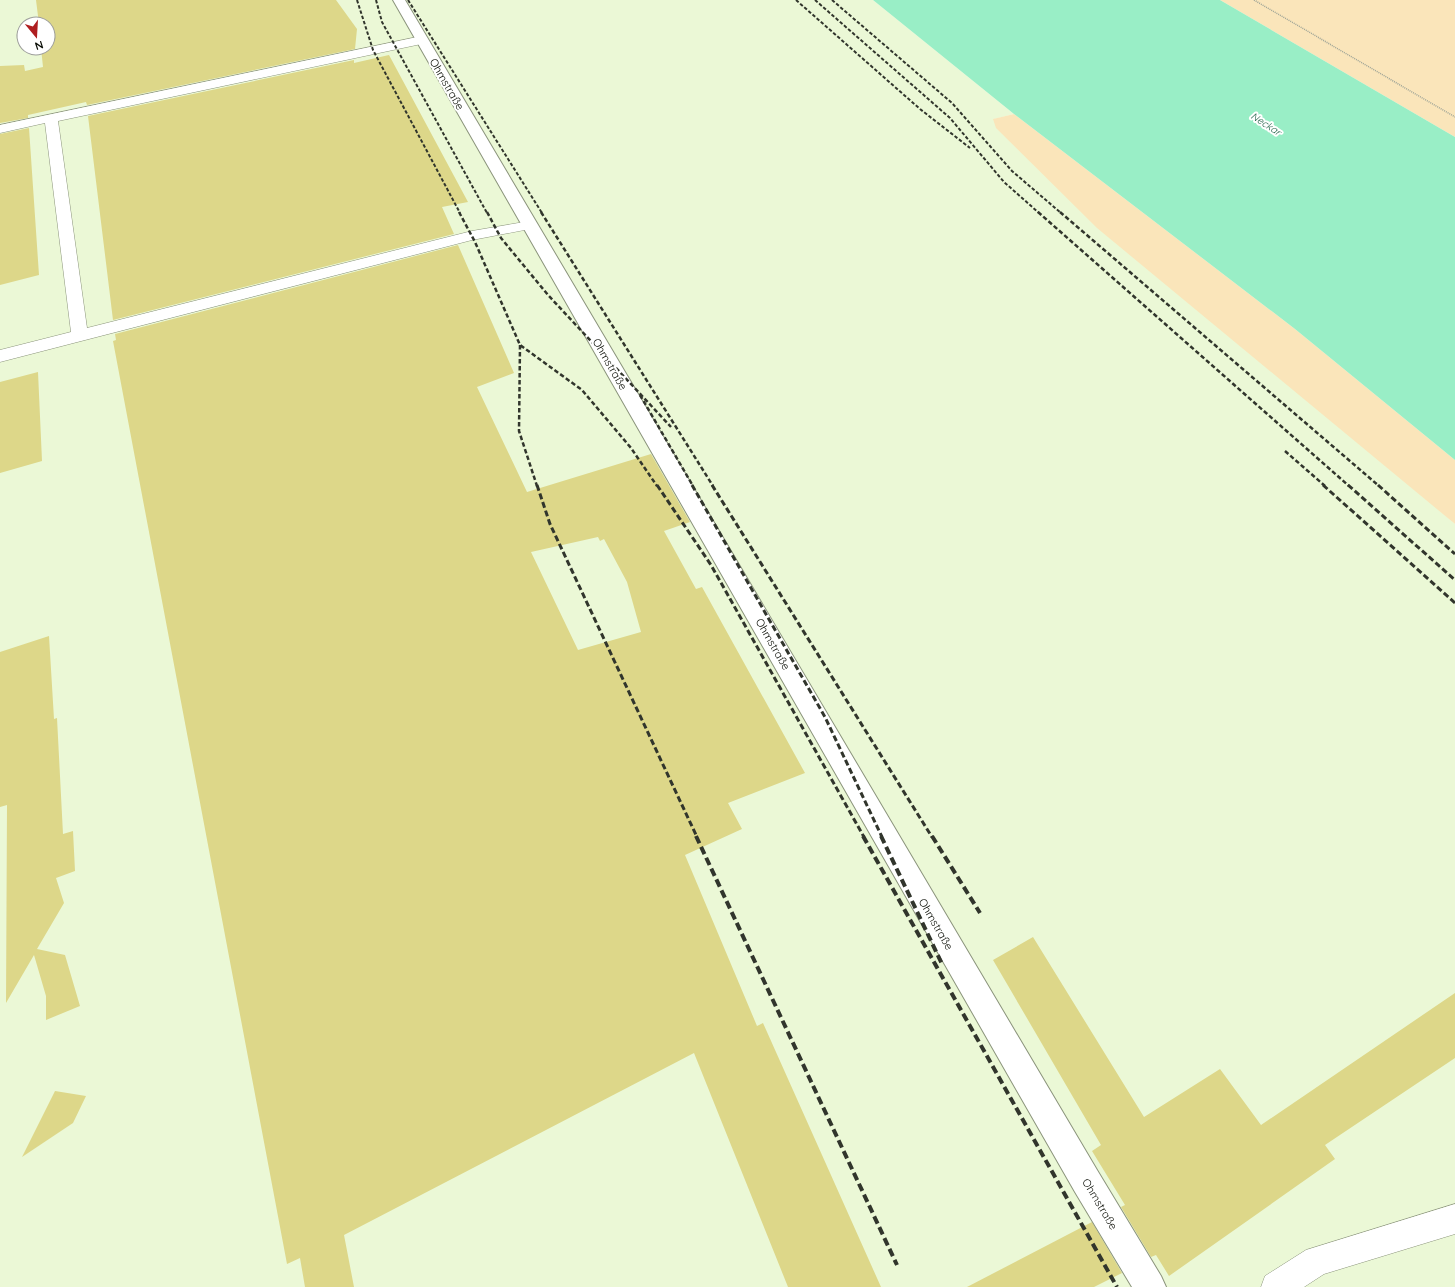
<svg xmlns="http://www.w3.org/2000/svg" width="1455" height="1287" viewBox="0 0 1455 1287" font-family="Quicksand,sans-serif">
	<rect width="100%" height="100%" fill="#f8ffef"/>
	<path fill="#ebf8d6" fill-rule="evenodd" d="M0 0H873L1014 114 994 119 1455 524V1287H0ZM24 24H48V48H24Z"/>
	<path fill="#fae5ba" d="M1220 0H1455V137Z
		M1014 114 1295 329 1455 460V524L1097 228 996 128 993 119Z"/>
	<path fill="#99eec6" d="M873 0H1220L1455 137V460L1295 329 1014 114Z"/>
	<path fill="#ddd789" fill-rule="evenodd" d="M36 0H336L357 29 355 49 87 105 86 102 28 115V118L0 123V66L24 65 25 71 43 67 41 48H48V24H39Z
		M389 55 468 202 442 207 454 234 113 320 88 116 354 60V63Z
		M29 128 39 275 0 285V134Z
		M458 245 514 373 477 387 527 492 651 454 690 522 664 531 696 589 702 587 805 773 728 803 742 829 685 855 757 1026 763 1023 881 1287H788L694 1053 344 1235 354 1287H305L300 1258 287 1264 113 341 116 340 115 334ZM598 537 600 541 604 539 627 582 641 632 578 650 531 552Z
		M38 372 42 461 0 473V382Z
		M49 636 54 719 57 718 63 834 73 831 75 871 56 878 64 903 37 949 65 955 80 1006 46 1020V996L34 955 6 1003 7 805 0 807V652Z
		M1033 937 1144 1117 1220 1069 1261 1125 1455 993V1058L1325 1145 1335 1159 1169 1276 1156 1255 1151 1257 1121 1207 1125 1205 1092 1151 1101 1145 993 960Z
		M55 1091 86 1096 73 1123 22 1157Z
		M1092 1222 1122 1273 1094 1287H967Z"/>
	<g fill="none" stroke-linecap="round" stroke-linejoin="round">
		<defs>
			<path id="lane" d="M422 36 426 37 428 40 426 43 58 121 87 328 472 231 530 221 535 222 537 225 535 228 472 240 0 362V350L71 332 45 123 0 133V125Z
				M1455 1204V1234L1324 1274 1304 1287H1261L1265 1276 1306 1250Z"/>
			<path id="street" d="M393 0H405L1097 1170 1161 1276 1166 1287H1132L1075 1192Z"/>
		</defs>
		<use href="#lane" stroke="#8b947c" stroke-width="1"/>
		<use href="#street" stroke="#8b947c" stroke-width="2"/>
		<path stroke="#9ea497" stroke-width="1.5" stroke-dasharray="1 1" stroke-linecap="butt" d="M1254 0 1455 117"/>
		<use href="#lane" fill="#fff" fill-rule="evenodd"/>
		<use href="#street" fill="#fff" fill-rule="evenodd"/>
		<path stroke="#31352c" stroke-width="2" stroke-dasharray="3.5 2" stroke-linecap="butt" d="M357 0 373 50 460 213
			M376 0 382 22 487 213
			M408 0 542 213
			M796 0 920 109 970 148
			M815 0 950 118 1004 182 1039 213
			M832 0 952 103 1012 171 1061 213"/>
		<path stroke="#31352c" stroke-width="2.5" stroke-dasharray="4.5 2.5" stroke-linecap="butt" d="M459 212 475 242 520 345 582 390 631 448 657 486
			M487 212 501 238 548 295 671 427
			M541 212 713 486
			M1038 212 1349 486
			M1060 212 1379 486
			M520 345 519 431 537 486
			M640 395 693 486
			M1285 451 1325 486"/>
		<path stroke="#31352c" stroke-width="3" stroke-dasharray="6 3" stroke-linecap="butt" d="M537 485 550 524 697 837
			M657 485 711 565 864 837
			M692 485 825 717 882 837
			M712 485 932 837
			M1323 485 1455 603
			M1348 485 1455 580
			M1378 485 1455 554"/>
		<path stroke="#31352c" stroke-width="4" stroke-dasharray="8 4" stroke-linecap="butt" d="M696 836 897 1265
			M863 836 1117 1287
			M881 836 942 964
			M932 836 980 913"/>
	</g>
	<g text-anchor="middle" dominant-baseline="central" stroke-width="4" stroke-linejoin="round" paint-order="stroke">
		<g font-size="10" font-style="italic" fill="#25644a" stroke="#fff">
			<text transform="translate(1266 124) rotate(33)">Neckar</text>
		</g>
		<g font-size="11" fill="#0a0d05" stroke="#fff">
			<text transform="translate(447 84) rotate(60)">Ohmstraße</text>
			<text transform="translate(610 364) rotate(60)">Ohmstraße</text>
			<text transform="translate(773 644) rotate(60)">Ohmstraße</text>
			<text transform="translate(936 924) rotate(60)">Ohmstraße</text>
			<text transform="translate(1100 1204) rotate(59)">Ohmstraße</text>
		</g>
	</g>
	<g transform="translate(36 36) rotate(162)"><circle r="19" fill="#ffffff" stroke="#9d9e9b"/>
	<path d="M0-3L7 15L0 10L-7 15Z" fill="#af1e20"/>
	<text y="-6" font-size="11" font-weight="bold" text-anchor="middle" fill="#0a0d05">N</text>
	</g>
</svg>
